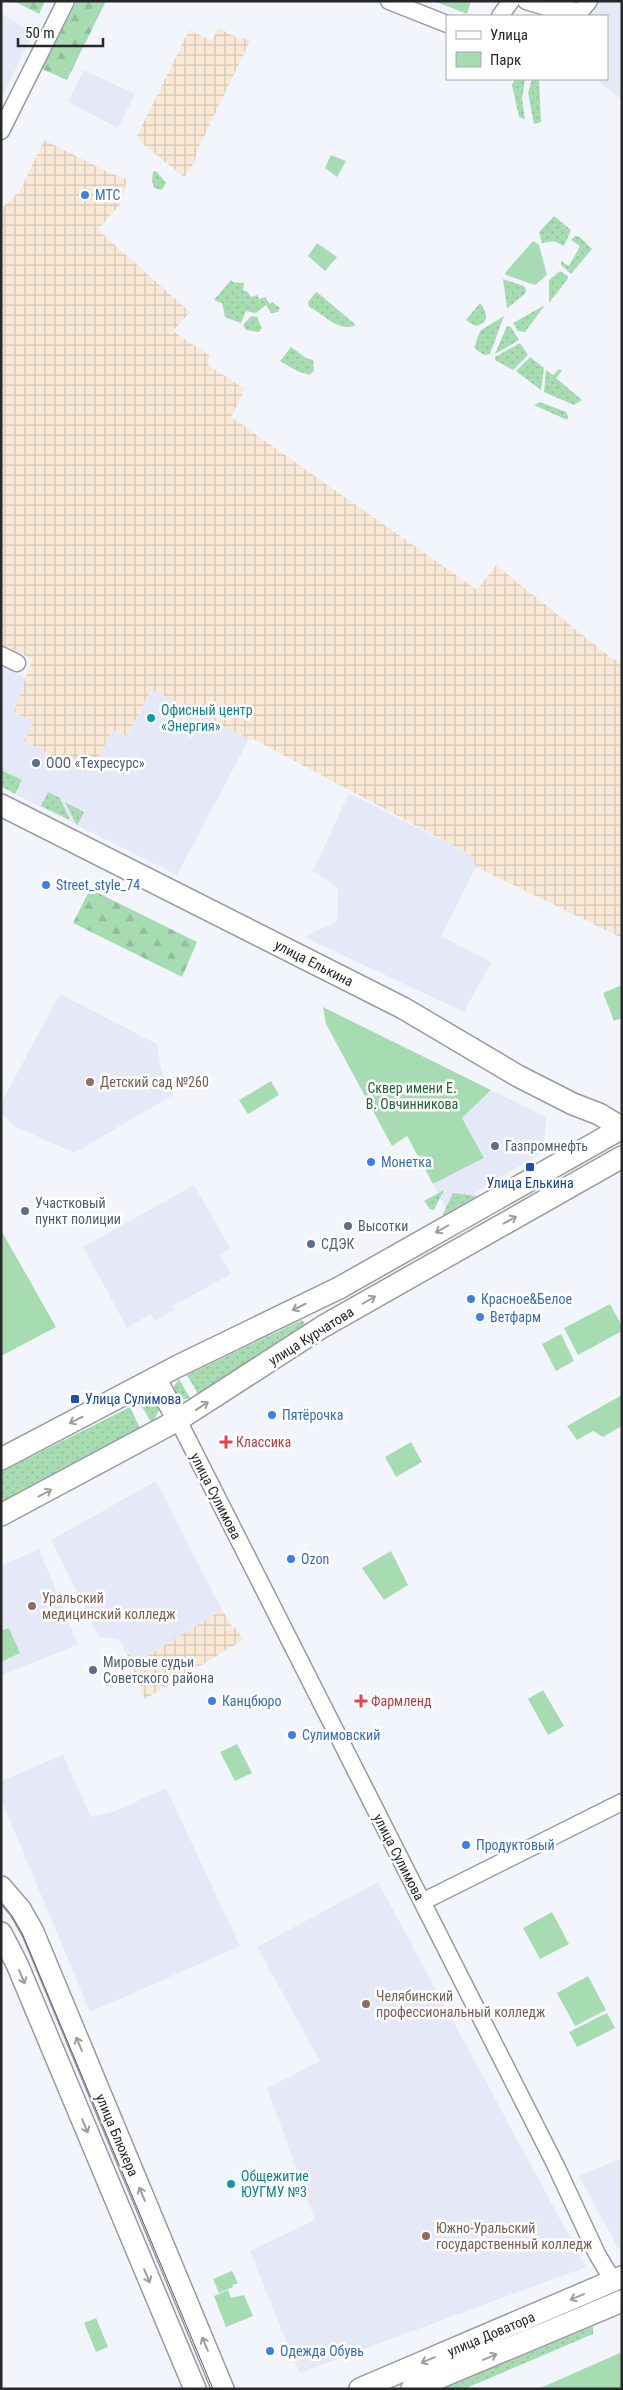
<svg xmlns="http://www.w3.org/2000/svg" width="623" height="2390" viewBox="0 0 623 2390" font-family="'Roboto Condensed',sans-serif">
	<defs>
		<pattern id="industrial-grid" width="8" height="8" patternUnits="userSpaceOnUse" patternTransform="scale(1.25)"><rect width="8" height="8" fill="#f9e9d6"/><path d="M0 4h8M4 0v8" fill="none" stroke="#d5c8b8"/></pattern>
		<pattern id="grass-dots" width="8" height="8" patternUnits="userSpaceOnUse" patternTransform="scale(1.25)"><rect width="8" height="8" fill="#a7dcb3"/><path d="M2 2h.1M6 6h.1" fill="none" stroke="#90bd9a" stroke-width="1.8" stroke-linecap="round"/></pattern>
		<pattern id="forest-firs" width="22" height="20" patternUnits="userSpaceOnUse" patternTransform="scale(1.25)"><rect width="22" height="20" fill="#a7dcb3"/><path d="M5 1l3.5 6h-7zM16 11l3.5 6h-7z" fill="#90bd9a"/></pattern>
	</defs>
	<rect width="100%" height="100%" fill="#f3f5fd"/>
	<path fill="#e5e9f7" d="M597 1H622V100L596 79H607V16H583Z
		M1 13 33 34 1 99Z
		M84 70 135 94 118 128 68 102Z
		M1 665 28 679 14 710 100 754 113 730 127 736 153 689 249 739 177 875 1 787Z
		M349 793 471 855 476 867 441 936 491 962 464 1012 304 937 337 921 338 888 313 871Z
		M60 994 157 1044 161 1069 173 1095 74 1153 14 1126 1 1112V1103Z
		M491 1090 546 1117 543 1152 446 1210 433 1184 484 1158 462 1118Z
		M194 1185 230 1248 220 1255 231 1274 173 1306 175 1310 155 1320 150 1314 127 1328 83 1247Z
		M156 1481 222 1610 137 1663 118 1639 99 1637 51 1540Z
		M39 1549 78 1645 1 1675V1566Z
		M63 1755 91 1817 115 1811 166 1788 240 1946 90 2012 1 1799V1781Z
		M378 1882 586 2267 299 2373 250 2251 315 2220 267 2088 320 2061 257 1947Z
		M622 2158V2246L618 2248 579 2176Z"/>
	<path fill="url(#industrial-grid)" d="M218 28 240 39 241 37 250 41 198 149 194 163 184 177 144 145 137 136 189 30 212 41Z
		M44 140 110 173 127 179 121 203 98 230 190 312 173 331 210 356 208 365 245 389 231 417 477 590 496 565 610 657 619 662 622 659V938L476 867 471 855 253 739H249L152 689 127 736 113 730 89 774 24 741 34 722 14 712 32 659 1 644V209L20 191Z
		M222 1610 233 1628 235 1627 243 1640 145 1699 124 1647 136 1663Z"/>
	<path fill="url(#grass-dots)" d="M515 79H525L522 99 525 119 519 117 512 85Z
		M532 79H539L541 122 534 124 528 93Z
		M156 171 166 183 162 190 154 188 152 181 153 172Z
		M554 216 571 230 564 246 554 241 542 243 539 232Z
		M575 236 580 237 592 249 571 274 561 265V261L569 266 580 246 571 240Z
		M560 271 568 276 567 280 549 303V280Z
		M503 279 524 286 526 290 525 294 507 308Z
		M231 280 233 282 244 283 243 290 248 292 251 297 257 295 259 299 265 297 270 304 272 302 280 308 278 312 271 313 266 305 256 313 246 311 241 323 225 317 222 303 214 300Z
		M316 292 318 293 356 325C339 333 324 314 309 307L308 302Z
		M480 303C488 313 490 323 475 326L466 320Z
		M545 305 525 332 518 331 513 323Z
		M251 316 257 317 262 328 259 332 246 330 243 325Z
		M504 316 490 354 484 355 474 348 480 331Z
		M507 326 511 327 519 340 495 354Z
		M520 343 528 355 513 370 495 360V357Z
		M291 347 306 358 313 360 314 370 310 375 297 371 280 361Z
		M530 357 544 368 541 390 516 371Z
		M559 369 562 371 556 378 582 400 574 405 544 392 546 370 553 375Z
		M540 402 566 412 568 416 567 420 534 405Z
		M1 770 22 780 15 794 1 786Z
		M48 792 60 798 70 820 41 806Z
		M65 802 84 812 77 826Z
		M444 1190 434 1210 430 1209 424 1201Z
		M453 1193 477 1196 442 1216Z
		M302 1320 305 1324 198 1394 187 1375Z
		M179 1379 190 1398 180 1400 174 1393V1386Z
		M146 1397 155 1401 159 1410 155 1419 151 1422 138 1400Z
		M130 1407 140 1428 38 1485 1 1502V1472Z
		M593 2326V2334L464 2389H443Z"/>
	<path fill="url(#forest-firs)" d="M14 1H45L39 14Z
		M77 1H106L67 80 42 69Z
		M90 889 197 942 182 977 73 923Z"/>
	<path fill="#a7dcb3" d="M434 1H471L467 14Z
		M331 155 346 161 337 177 325 168Z
		M533 241 539 245 547 275 535 285 506 275 505 273Z
		M317 243 337 257 325 271 308 256Z
		M622 985V1018L614 1021 603 993Z
		M323 1007 491 1090 462 1118 484 1158 433 1184 407 1136 392 1146 326 1024Z
		M271 1081 279 1095 248 1114 239 1100Z
		M1 1230 56 1327 1 1356Z
		M610 1304 622 1326V1331L578 1355 564 1328Z
		M561 1334 574 1361 556 1371 542 1344Z
		M622 1395V1426L603 1437 593 1431 577 1440 567 1426Z
		M411 1442 422 1462 396 1477 385 1457Z
		M391 1551 408 1585 384 1600 362 1568Z
		M9 1628 20 1653 1 1662V1631Z
		M543 1690 564 1726 548 1735 528 1699Z
		M237 1744 252 1773 235 1781 220 1752Z
		M552 1912 569 1944 540 1959 523 1928Z
		M588 1976 606 2010 575 2026 557 1993Z
		M607 2013 615 2028 577 2047 569 2032Z
		M232 2271 238 2283 232 2285 233 2287 219 2293 213 2279Z
		M228 2290 231 2298 244 2295 253 2316 226 2327 214 2296Z
		M96 2318 108 2347 96 2352 84 2323Z
		M622 2352V2389H538Z"/>
	<g fill="none" stroke-linecap="round" stroke-linejoin="round">
		<defs>
			<path id="minor" d="M389 1 447 24
				M526 1 559 11
				M500 16 511 1
				M557 16 560 9 566 7 572 10 574 16
				M576 16 589 1
				M1 131 66 1
				M1 655 17 663
				M178 1420 556 2166 597 2254 613 2281
				M422 1902 622 1802"/>
			<path id="major" d="M1 805 403 1008 518 1076 573 1104 599 1114 622 1128
				M155 1378 178 1420
				M1 1459 178 1366 339 1288 622 1128
				M1 1515 178 1420 322 1327 622 1157
				M1 1887 20 1909 33 1932 223 2389
				M1 1933 17 1964 195 2389
				M360 2389 622 2277
				M412 2389 622 2301"/>
		</defs>
		<use href="#minor" stroke="#989aa0" stroke-width="19"/>
		<use href="#major" stroke="#989aa0" stroke-width="24"/>
		<use href="#minor" stroke="#fff" stroke-width="16"/>
		<use href="#major" stroke="#fff" stroke-width="21"/>
		<path stroke="#5a5b5f" stroke-width="1" d="M1 1902 12 1916 22 1933 213 2389"/>
	</g>
	<defs><path id="oneway-shaft" d="M-6 0H5M1.5-3L5.5 0L1.5 3" fill="none" stroke-width="1.6" stroke-linecap="round" stroke-linejoin="round" transform="scale(1.25)"/></defs>
	<g stroke="#9d9e9f">
		<use href="#oneway-shaft" transform="translate(510 1220) rotate(-29)"/>
		<use href="#oneway-shaft" transform="translate(442 1229) rotate(150)"/>
		<use href="#oneway-shaft" transform="translate(369 1300) rotate(-30)"/>
		<use href="#oneway-shaft" transform="translate(299 1307) rotate(154)"/>
		<use href="#oneway-shaft" transform="translate(202 1406) rotate(-33)"/>
		<use href="#oneway-shaft" transform="translate(76 1420) rotate(153)"/>
		<use href="#oneway-shaft" transform="translate(45 1493) rotate(-28)"/>
		<use href="#oneway-shaft" transform="translate(22 1977) rotate(67)"/>
		<use href="#oneway-shaft" transform="translate(79 2044) rotate(-113)"/>
		<use href="#oneway-shaft" transform="translate(85 2126) rotate(67)"/>
		<use href="#oneway-shaft" transform="translate(142 2194) rotate(-113)"/>
		<use href="#oneway-shaft" transform="translate(147 2276) rotate(67)"/>
		<use href="#oneway-shaft" transform="translate(577 2297) rotate(157)"/>
		<use href="#oneway-shaft" transform="translate(205 2344) rotate(-113)"/>
		<use href="#oneway-shaft" transform="translate(490 2357) rotate(-23)"/>
		<use href="#oneway-shaft" transform="translate(428 2360) rotate(157)"/>
	</g>
	<g fill="#3f7fe0" stroke="#fff" stroke-width="2">
		<circle cx="85" cy="195" r="5"/>
		<circle cx="46" cy="885" r="5"/>
		<circle cx="371" cy="1162" r="5"/>
		<circle cx="471" cy="1299" r="5"/>
		<circle cx="480" cy="1317" r="5"/>
		<circle cx="272" cy="1415" r="5"/>
		<circle cx="291" cy="1559" r="5"/>
		<circle cx="212" cy="1701" r="5"/>
		<circle cx="292" cy="1735" r="5"/>
		<circle cx="466" cy="1845" r="5"/>
		<circle cx="270" cy="2351" r="5"/>
	</g>
	<g fill="#0f9aa8" stroke="#fff" stroke-width="2">
		<circle cx="151" cy="718" r="5"/>
		<circle cx="231" cy="2184" r="5"/>
	</g>
	<g fill="#5c6f8a" stroke="#fff" stroke-width="2">
		<circle cx="36" cy="763" r="5"/>
		<circle cx="495" cy="1146" r="5"/>
		<circle cx="25" cy="1211" r="5"/>
		<circle cx="348" cy="1226" r="5"/>
		<circle cx="311" cy="1244" r="5"/>
		<circle cx="93" cy="1670" r="5"/>
	</g>
	<g fill="#8d6e63" stroke="#fff" stroke-width="2">
		<circle cx="90" cy="1082" r="5"/>
		<circle cx="32" cy="1606" r="5"/>
		<circle cx="366" cy="2004" r="5"/>
		<circle cx="426" cy="2236" r="5"/>
	</g>
	<g fill="#1a4fb4" stroke="#fff" stroke-width="2">
		<rect x="525" y="1162" width="10" height="10" rx="2.5"/>
		<rect x="70" y="1394" width="10" height="10" rx="2.5"/>
	</g>
	<g fill="#e0444e" stroke="#fff" stroke-width="2">
		<path d="M223.5 1434.5h5v5h5v5h-5v5h-5v-5h-5v-5h5z"/>
		<path d="M358.5 1693.5h5v5h5v5h-5v5h-5v-5h-5v-5h5z"/>
	</g>
	<g text-anchor="middle" dominant-baseline="central" stroke-width="5" stroke-linejoin="round" paint-order="stroke">
		<g font-size="14" fill="#366cbe" stroke="#fff" text-anchor="start">
			<text x="95" y="195">МТС</text>
			<text x="56" y="885">Street_style_74</text>
			<text x="381" y="1162">Монетка</text>
			<text x="481" y="1299">Красное&amp;Белое</text>
			<text x="490" y="1317">Ветфарм</text>
			<text x="282" y="1415">Пятёрочка</text>
			<text x="301" y="1559">Ozon</text>
			<text x="222" y="1701">Канцбюро</text>
			<text x="302" y="1735">Сулимовский</text>
			<text x="476" y="1845">Продуктовый</text>
			<text x="280" y="2351">Одежда Обувь</text>
		</g>
		<g font-size="14" fill="#0d838f" stroke="#fff" text-anchor="start">
			<text x="161" y="710">Офисный центр<tspan x="161" dy="16">«Энергия»</tspan></text>
			<text x="241" y="2176">Общежитие<tspan x="241" dy="16">ЮУГМУ №3</tspan></text>
		</g>
		<g font-size="14" fill="#4e5e75" stroke="#fff" text-anchor="start">
			<text x="46" y="763">ООО «Техресурс»</text>
			<text x="505" y="1146">Газпромнефть</text>
			<text x="35" y="1203">Участковый<tspan x="35" dy="16">пункт полиции</tspan></text>
			<text x="358" y="1226">Высотки</text>
			<text x="321" y="1244">СДЭК</text>
			<text x="103" y="1662">Мировые судьи<tspan x="103" dy="16">Советского района</tspan></text>
		</g>
		<g font-size="14" fill="#262729" stroke="#fff">
			<text transform="translate(314 963) rotate(27)">улица Елькина</text>
			<text transform="translate(311 1336) rotate(-32)">улица Курчатова</text>
			<text transform="translate(216 1496) rotate(63)">улица Сулимова</text>
			<text transform="translate(399 1857) rotate(63)">улица Сулимова</text>
			<text transform="translate(117 2135) rotate(67)">улица Блюхера</text>
			<text transform="translate(491 2334) rotate(-23)">улица Доватора</text>
		</g>
		<g font-size="14" fill="#785e54" stroke="#fff" text-anchor="start">
			<text x="100" y="1082">Детский сад №260</text>
			<text x="42" y="1598">Уральский<tspan x="42" dy="16">медицинский колледж</tspan></text>
			<text x="376" y="1996">Челябинский<tspan x="376" dy="16">профессиональный колледж</tspan></text>
			<text x="436" y="2228">Южно-Уральский<tspan x="436" dy="16">государственный колледж</tspan></text>
		</g>
		<g font-size="14" fill="#246238" stroke="#fff">
			<text x="412" y="1088">Сквер имени Е.<tspan x="412" dy="16">В. Овчинникова</tspan></text>
		</g>
		<g font-size="14" fill="#164399" stroke="#fff">
			<text x="530" y="1183">Улица Елькина</text>
			<text x="85" y="1399" text-anchor="start">Улица Сулимова</text>
		</g>
		<g font-size="14" fill="#be3a42" stroke="#fff" text-anchor="start">
			<text x="236" y="1442">Классика</text>
			<text x="371" y="1701">Фармленд</text>
		</g>
	</g>
	<rect width="623" height="2390" fill="none" stroke="#262729" stroke-width="5"/>
	<rect x="446" y="15" width="162" height="65" fill="#ffffff" stroke="#a8a9a9"/>
	<rect x="456" y="31" width="25" height="8" fill="#ffffff" stroke="#a8a9a9"/>
	<text x="490" y="40" font-size="15" fill="#262729">Улица</text>
	<rect x="456" y="52" width="25" height="15" fill="#a7dcb3" stroke="#a8a9a9"/>
	<text x="490" y="65" font-size="15" fill="#262729">Парк</text>
	<path d="M18 38v8h85v-8" fill="none" stroke="#262729" stroke-width="2.5"/>
	<text x="25" y="38" font-size="15" fill="#262729" stroke="#ffffff" stroke-width="4" paint-order="stroke">50 m</text>
</svg>
